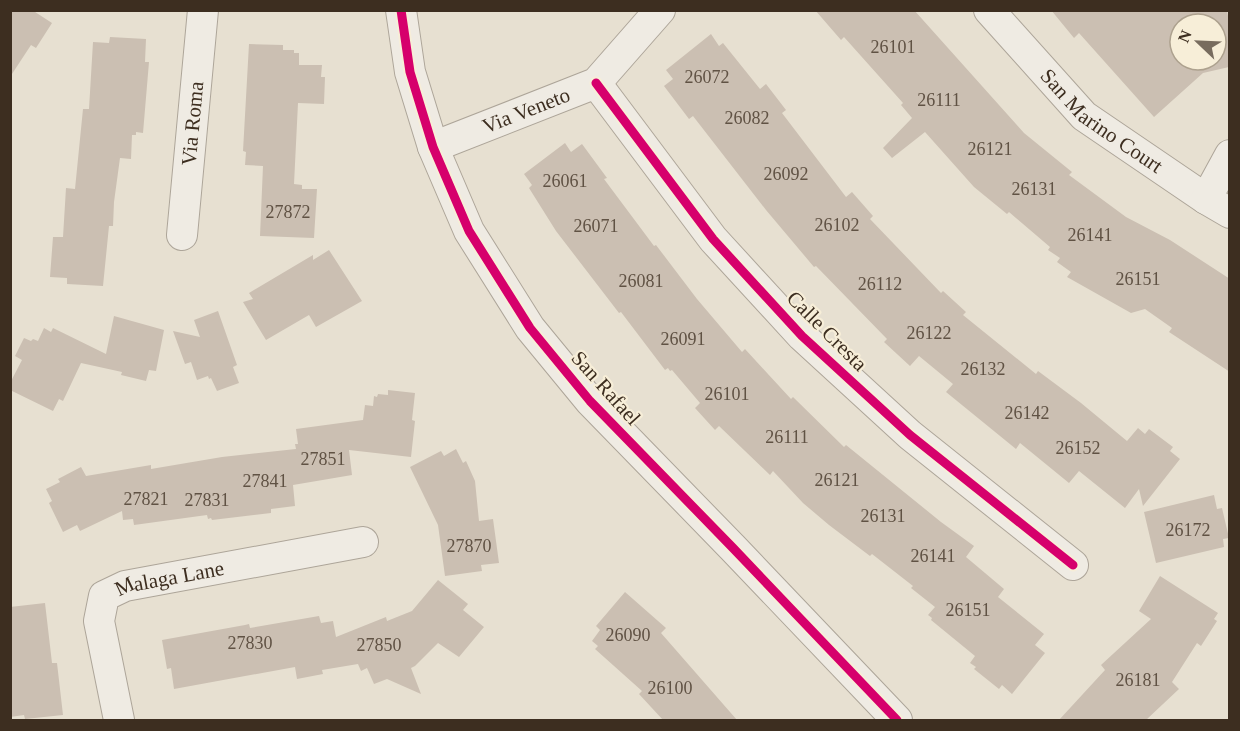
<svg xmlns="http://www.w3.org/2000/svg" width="1240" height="731" viewBox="0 0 1240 731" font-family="'Times New Roman',serif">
	<rect width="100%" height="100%" fill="#e7e0d1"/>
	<path fill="#cbbfb2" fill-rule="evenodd" d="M10 10H32L52 23 36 48 31 45 10 77Z
		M815 10H914L1024 133 1072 172 1069 175 1126 217 1170 240 1230 279V372L1169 332 1172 328 1145 309 1131 313 1067 277 1071 272 1057 262 1060 258 1048 250 1050 247 1009 212 1007 214 974 187 925 132 892 158 883 148 912 118 901 105 903 103 844 37 841 40Z
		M1051 10H1227L1229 22V67L1203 73 1154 117 1079 33 1074 38ZM1180 24H1216V60H1180Z
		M711 34 719 46 723 43 760 89 766 84 786 110 782 113 846 197 852 192 873 216 870 219 941 293 943 291 966 312 963 315 1036 374 1038 371 1081 403 1127 441 1138 428 1145 434 1149 429 1173 447 1170 451 1180 459 1143 506 1139 489 1125 508 1079 471 1069 483 1020 443 1016 449 946 392 953 384 919 356 910 366 884 342 887 339 816 266 814 267 766 210 693 116 689 119 664 86 673 79 666 70Z
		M110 37 146 39 145 62H149L143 133 136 132V135H132L131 159 120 158 114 202 113 226H109L103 286 67 284V278L50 277 53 237H63L66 188 75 189 83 109H89L93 42 109 43Z
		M249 44 283 45V50H294V53H299V65H322L321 77H325L324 104 298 103 294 184 302 185V189H317L314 238 260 236 263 166 245 165 246 152 243 151Z
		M565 143 571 152 582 144 607 178 604 179 654 246 656 245 697 299 742 352 745 349 791 399 793 397 844 447 846 445 941 522 974 546 966 557 1004 589 998 597 1044 634 1035 645 1045 653 1012 694 1002 685 999 689 974 669 976 667 970 663 975 656 931 620 932 618 928 615 935 607 911 588 913 586 872 554 870 556 829 525 803 503 773 471 770 475 719 426 715 430 695 408 700 403 672 370 670 371 668 368 665 370 621 312 619 313 556 231 529 188 532 185 524 174Z
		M329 250 362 301 316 327 309 315 266 340 243 302 253 299 249 293 313 255V260Z
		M218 311 237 365 233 367 239 383 217 391 211 378 209 379 208 376 197 380 191 362 185 364 173 331 200 337 194 320Z
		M114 316 164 330 156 371 149 370 146 381 121 375 122 372 81 363 63 401 59 399 53 411 10 390V383L22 360 15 356 24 338 31 341 33 339 38 341 44 328 51 332 53 328 106 354Z
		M388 390 415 393 412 420 415 421 411 457 349 450 352 475 293 485 295 506 271 509V513L212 520 211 518 208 519 207 515 134 525 133 519 123 520 122 511 80 531 77 525 63 532 49 503 52 501 46 489 60 482 58 479 81 467 86 476 151 465V469L222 457 296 449 295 444H298L296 429 363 420 365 405 373 406 374 396 377 397 378 394 388 395Z
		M456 449 463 463 466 461 475 481 479 521 493 519 499 563 481 565 482 571 445 576 438 525 410 467 441 451 444 456Z
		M1214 495 1217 509 1222 508 1229 538 1223 539 1224 547 1156 563 1144 512Z
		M1160 576 1218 613 1214 619 1217 621 1201 646 1197 643 1172 682 1179 689 1146 720H1059L1105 670 1101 665 1151 619 1139 611Z
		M438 580 468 604 463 610 484 627 459 657 438 643 415 666 411 668 421 694 387 679 374 684 367 668 361 671 358 664 322 670 323 674 297 679 295 667 174 689 171 668 167 669 162 640 245 625 249 624 250 628 319 616 321 623 333 621 336 637 386 617 387 621 412 611Z
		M625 592 666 628 661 633 737 720H663L639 694 642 691 595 649 598 646 592 641 600 630 596 626Z
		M45 603 52 663H57L63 715 25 719 24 715 10 717V607Z"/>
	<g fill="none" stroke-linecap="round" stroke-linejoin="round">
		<defs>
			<g id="minor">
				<path d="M401 10 410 72 433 147 469 231 530 328 590 401 733 548 897 720"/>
				<path id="s1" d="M989 10 1084 116 1206 199 1230 213"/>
				<path d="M596 83 713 239 802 336 910 435 1073 565"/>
				<path id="s2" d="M433 147 596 83 660 10"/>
				<path d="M1206 199 1230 155"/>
				<path id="s3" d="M182 235 203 10"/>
				<path id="s4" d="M119 720 99 621 104 596 125 586 363 542"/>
			</g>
		</defs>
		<use href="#minor" stroke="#ada599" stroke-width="32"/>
		<use href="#minor" stroke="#efebe3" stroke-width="30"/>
		<defs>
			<path id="cycleway" d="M401 10 410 72 433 147 469 231 530 328 590 401 733 548 897 720
				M596 83 713 239 802 336 910 435 1073 565"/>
		</defs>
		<use href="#cycleway" stroke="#f7eed8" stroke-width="13"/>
		<use href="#cycleway" stroke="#d6006c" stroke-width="9"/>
	</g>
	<g text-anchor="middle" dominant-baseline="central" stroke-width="4.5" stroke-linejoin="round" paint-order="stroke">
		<g font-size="18" fill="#605244">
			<text x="893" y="47">26101</text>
			<text x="707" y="77">26072</text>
			<text x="939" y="100">26111</text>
			<text x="747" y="118">26082</text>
			<text x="990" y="149">26121</text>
			<text x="786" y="174">26092</text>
			<text x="565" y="181">26061</text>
			<text x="1034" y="189">26131</text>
			<text x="288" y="212">27872</text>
			<text x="837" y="225">26102</text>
			<text x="596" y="226">26071</text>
			<text x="1090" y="235">26141</text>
			<text x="1138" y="279">26151</text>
			<text x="641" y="281">26081</text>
			<text x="880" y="284">26112</text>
			<text x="929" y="333">26122</text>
			<text x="683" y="339">26091</text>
			<text x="983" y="369">26132</text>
			<text x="727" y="394">26101</text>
			<text x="1027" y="413">26142</text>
			<text x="787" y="437">26111</text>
			<text x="1078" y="448">26152</text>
			<text x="323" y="459">27851</text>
			<text x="837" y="480">26121</text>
			<text x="265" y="481">27841</text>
			<text x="146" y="499">27821</text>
			<text x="207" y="500">27831</text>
			<text x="883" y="516">26131</text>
			<text x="1188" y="530">26172</text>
			<text x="469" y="546">27870</text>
			<text x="933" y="556">26141</text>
			<text x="968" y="610">26151</text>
			<text x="628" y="635">26090</text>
			<text x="250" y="643">27830</text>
			<text x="379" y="645">27850</text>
			<text x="1138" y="680">26181</text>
			<text x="670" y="688">26100</text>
		</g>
		<g font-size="21" fill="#3d2e20" stroke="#f7eed8">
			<text stroke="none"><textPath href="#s2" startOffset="100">Via Veneto</textPath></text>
			<text stroke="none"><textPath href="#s1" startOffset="159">San Marino Court</textPath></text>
			<text stroke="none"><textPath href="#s3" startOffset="112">Via Roma</textPath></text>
			<text transform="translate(827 331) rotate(45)">Calle Cresta</text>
			<text transform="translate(606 388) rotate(48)">San Rafael</text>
			<text stroke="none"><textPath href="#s4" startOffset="195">Malaga Lane</textPath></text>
		</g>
	</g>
	<rect width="1240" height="731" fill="none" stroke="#3d2e20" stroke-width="24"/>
	<g transform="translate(1198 42) rotate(293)"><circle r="28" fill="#f7eed8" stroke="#ada18e" stroke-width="1.5"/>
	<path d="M0-4.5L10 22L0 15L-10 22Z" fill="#786c5e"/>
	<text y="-9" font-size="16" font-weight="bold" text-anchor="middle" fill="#3d2e20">N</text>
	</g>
</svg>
